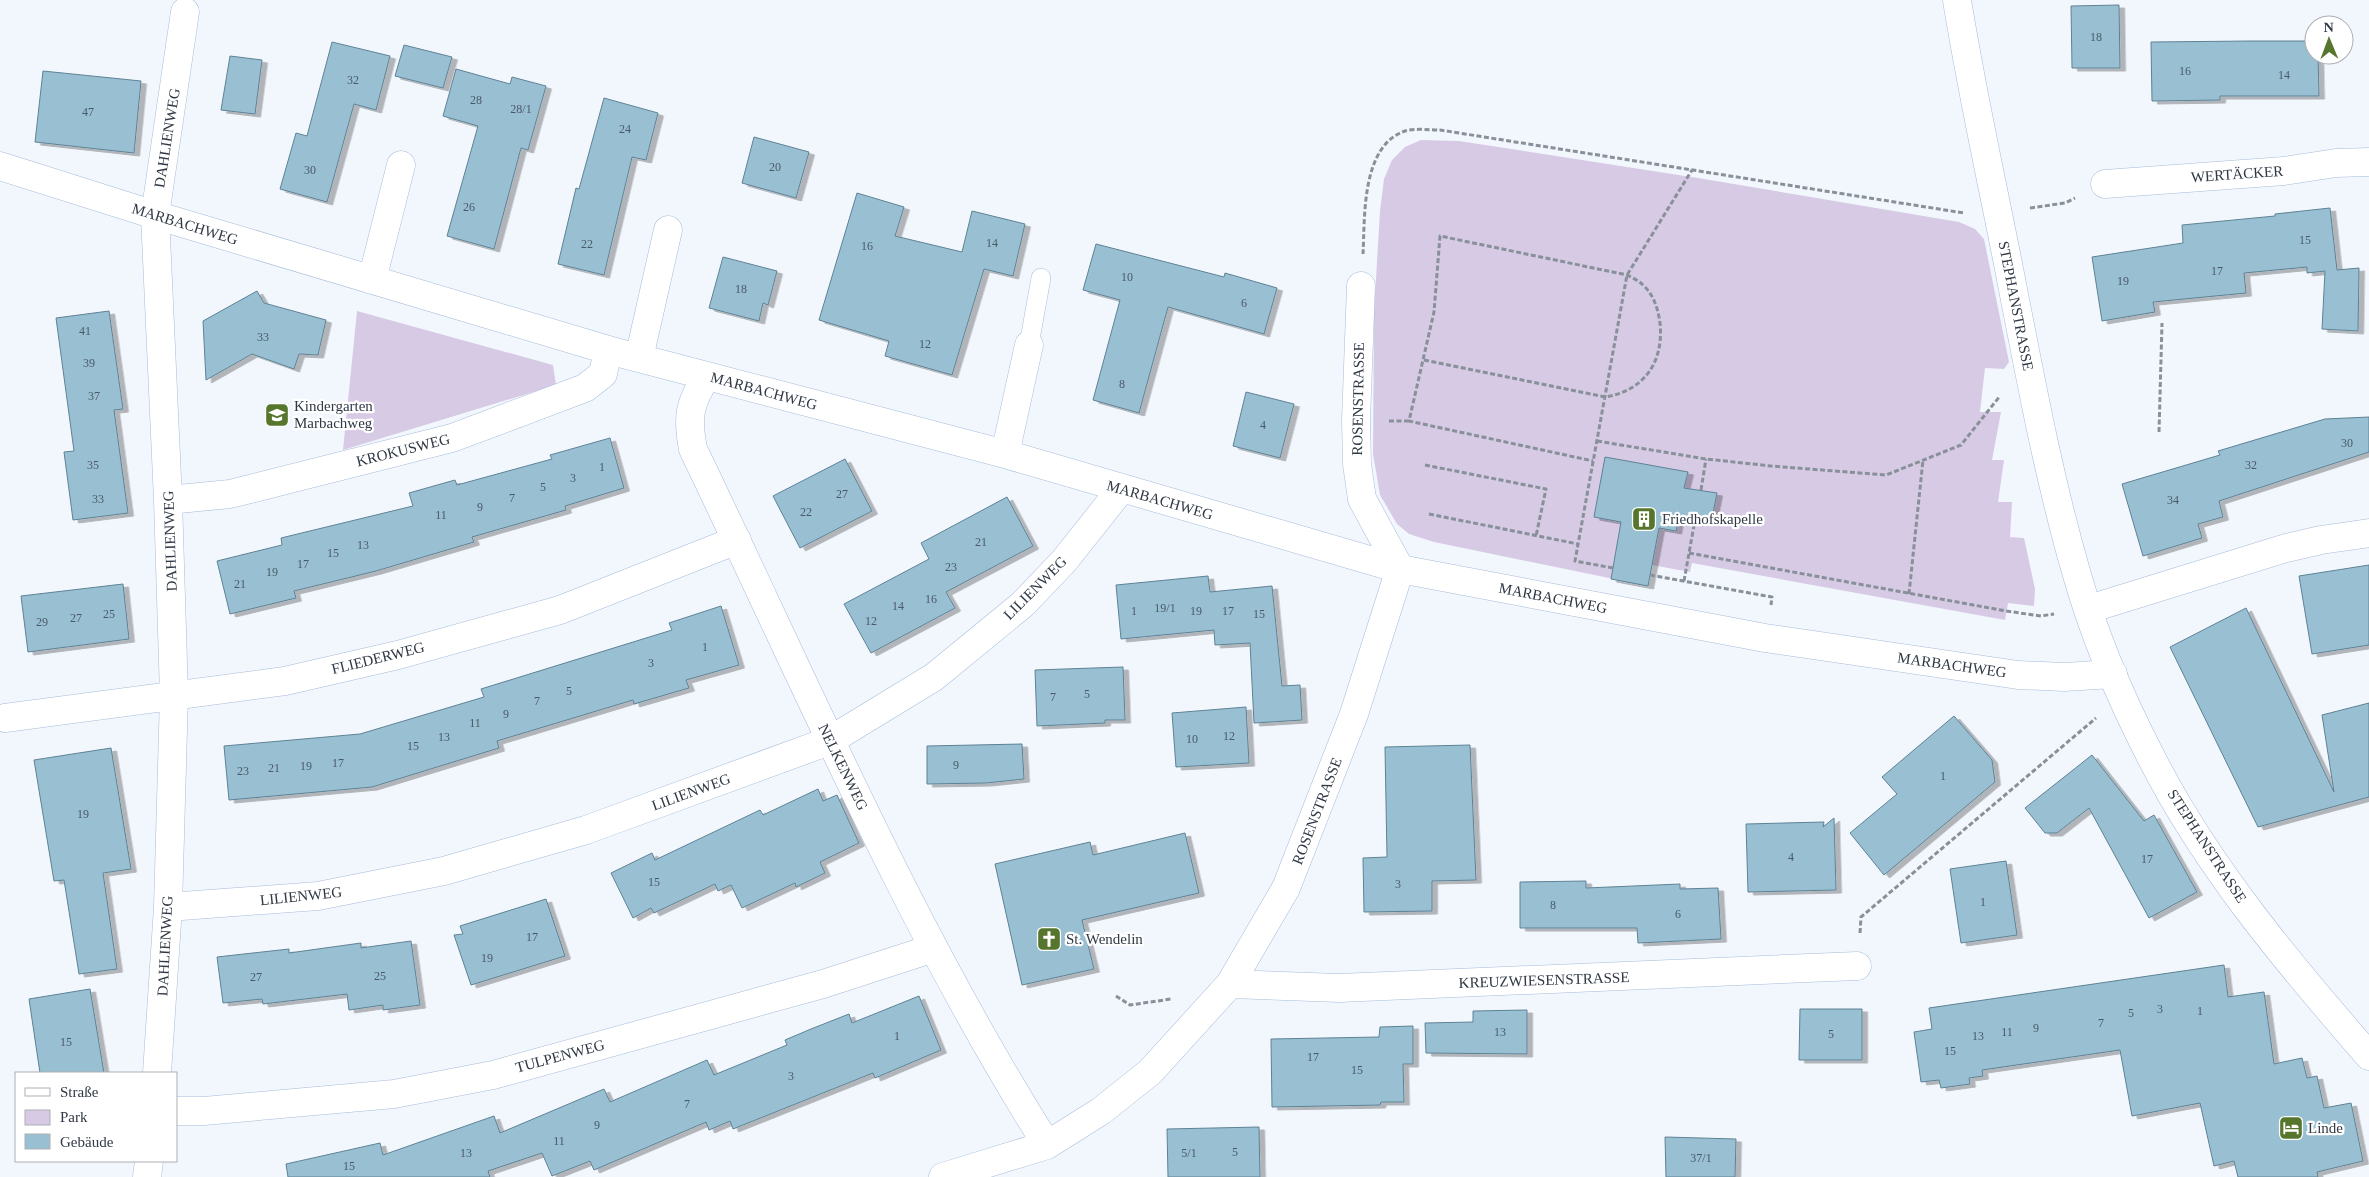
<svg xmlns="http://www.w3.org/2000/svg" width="2369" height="1177" viewBox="0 0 2369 1177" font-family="Georgia,serif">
	<defs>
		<filter id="shadow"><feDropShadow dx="5.5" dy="3" stdDeviation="0" flood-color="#0004"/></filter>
	</defs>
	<rect width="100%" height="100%" fill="#f2f7fd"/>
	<path fill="#d7cae5" d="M1421 140 1459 141 1698 178 1959 222 1975 229 1984 239 2009 362 2004 369 1985 368 1980 412H2001L1992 460H2004L1998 502H2012L2010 537 2024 538 2035 589 2034 606 2008 603 2005 620 1692 563 1690 572 1652 565 1648 586 1434 542 1409 534 1397 524 1380 495 1373 454 1374 313 1380 211 1384 179 1392 160 1405 147Z
		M357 311 553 365 556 385 343 450Z"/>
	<path fill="#99bfd3" stroke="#5e8294" filter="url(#shadow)" d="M2119 5 2120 68H2072L2071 6Z
		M2250 41H2314V55H2318L2319 96H2220V100L2152 101 2151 42Z
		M332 42 390 56 376 110 354 104 327 202 280 189 296 133 307 136Z
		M404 45 452 57 443 88 395 76Z
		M230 56 262 60 255 114 221 110Z
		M456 69 510 84 512 77 546 86 528 150 521 148 494 249 447 236 478 126 443 116Z
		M43 71 141 81 134 153 35 142Z
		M604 98 658 113 646 160 632 157 604 275 558 264 576 188 579 189Z
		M754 137 809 152 796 198 742 183Z
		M857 193 904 207 895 236 962 252 972 211 1025 224 1013 276 984 269 952 375 885 356 889 341 819 320Z
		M2330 208 2337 270 2359 268 2358 331 2322 329 2325 271 2307 273V267L2244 273 2246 293 2153 302 2155 312 2102 321 2092 257 2183 243 2182 225 2275 216V214Z
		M1096 244 1224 277 1225 273 1277 288 1264 334 1168 307 1139 413 1093 400 1120 300 1083 290Z
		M723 257 777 271 768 305 763 303 759 321 709 308Z
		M257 291 264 303 326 320 318 355 299 354 294 369 252 354 206 380 203 321Z
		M109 311 123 409 114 410 128 513 73 520 64 452 74 451 56 318Z
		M1246 392 1294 404 1280 458 1233 446Z
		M2369 417V452L2219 501 2223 517 2198 524 2202 538 2143 556 2122 484 2220 455 2218 451 2325 419Z
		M610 438 624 488 565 506 566 510 472 537 474 542 376 571 294 591 296 598 230 614 217 561 282 545 281 538 413 506 409 493 455 480 457 485 552 459 550 455Z
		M1605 457 1688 472 1684 488 1717 493 1711 523 1679 517 1676 531 1659 528 1648 586 1611 579 1621 522 1594 517Z
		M845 459 872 511 800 548 773 496Z
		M1007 497 1033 546 946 592 955 608 871 653 844 604 929 559 921 543Z
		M2369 565V645L2312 654 2299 576Z
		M1208 576 1210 592 1272 586 1282 686 1300 685 1302 720 1254 723 1250 643 1215 645 1214 630 1121 639 1116 585Z
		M123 584 129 639 28 652 21 596Z
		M721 606 739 665 686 680 689 688 634 704 633 700 497 741 499 748 372 787 229 800 224 746 360 734 484 697 481 689 672 630 669 623Z
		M2246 608 2334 792 2322 715 2369 703V797L2258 827 2170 647Z
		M1123 667 1125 720H1105V723L1037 726 1035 670Z
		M1246 707 1249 763 1176 767 1172 713Z
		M1954 716 1992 760 1995 782 1884 875 1850 833 1897 794 1882 777Z
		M1022 744 1024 779 986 783 927 784V746Z
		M1470 745 1476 880 1432 881V911L1364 912 1363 858 1387 857 1385 747Z
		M111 748 131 869 103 873 117 969 79 974 64 880 54 881 34 760Z
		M2092 755 2144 821 2154 815 2197 892 2149 918 2089 808 2057 833H2045L2025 808Z
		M818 789 823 801 837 795 859 843 820 862 825 873 796 887 795 883 742 908 731 885 718 891 715 884 654 913 651 908 633 918 611 873 652 853 655 860 760 810 763 815Z
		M1834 818 1836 890 1748 892 1746 824 1824 822 1823 827Z
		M1185 833 1199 893 1082 920 1094 969 1022 985 995 864 1090 842 1093 855Z
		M2006 861 2017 935 1961 943 1950 869Z
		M1586 881V888L1680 884V889L1718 888 1721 939 1638 943 1637 928H1520V882Z
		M546 899 565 956 471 985 454 935 463 934 460 926Z
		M411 941 420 1005 383 1010V1005L349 1010 347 994 263 1004 262 999 223 1003 217 957 289 949V953L361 943V948Z
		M2224 965 2228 997 2264 992 2274 1064 2302 1058 2307 1078 2317 1076 2324 1108 2351 1103 2363 1161 2317 1172 2318 1177H2238L2234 1161 2214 1166 2200 1103 2132 1116 2120 1050 1982 1070 1983 1076 1969 1078 1970 1084 1941 1088 1939 1080 1921 1082 1914 1032 1932 1029 1929 1008Z
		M90 989 104 1073H40L29 999Z
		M919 996 941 1050 875 1078 873 1073 733 1129 730 1121 709 1130 706 1122 594 1170 590 1161 552 1176 542 1153 488 1171 490 1177H288L286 1164 380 1143 383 1155 494 1116 500 1133 604 1089 610 1102 707 1060 714 1075 787 1045 785 1040 811 1029 849 1014 852 1023Z
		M1800 1009H1862V1060H1799Z
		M1527 1010V1054L1426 1053 1425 1023 1473 1022V1011Z
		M1413 1026V1064H1403L1404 1102H1381L1380 1105 1272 1107 1271 1039 1379 1037 1380 1027Z
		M1259 1127 1260 1177H1168L1167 1129Z
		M1665 1137 1736 1139 1735 1177H1666Z"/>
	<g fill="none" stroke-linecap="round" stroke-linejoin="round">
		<defs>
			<path id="service" d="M1029 345 1041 278"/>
			<path id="minor" d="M0 166 155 215 608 350 1005 454 1400 569 1765 638 2018 675 2064 677 2113 674
				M2105 184 2284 171 2336 163 2369 162
				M372 280 401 165
				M639 358 668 230
				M707 376C689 403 687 418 693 449 806 684 908 925 1047 1145
				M1005 454 1029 345
				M168 500 230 494 452 438 585 388 603 374 608 350
				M2089 609 2286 548 2321 540 2369 533
				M5 718 285 681 398 655 560 610 737 540
				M168 907 318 896 444 871 586 830 829 741 934 677 1023 604 1064 561 1122 488
				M1230 984 1339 988 1857 966
				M157 1073 168 907 174 695 168 500 155 215 185 12
				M176 1111H204L394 1094 493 1075 823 984 934 948
				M147 1177 149 1161
				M943 1177 1047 1145 1101 1111 1150 1072 1230 984 1286 888 1354 714 1400 569 1362 499 1357 464 1356 420 1361 286"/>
			<path id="tertiary" d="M1957 0C1972 94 1993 186 2011 279 2030 376 2048 474 2075 568 2093 633 2120 697 2151 757 2207 867 2288 963 2369 1056"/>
		</defs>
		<use href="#service" stroke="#a6bcda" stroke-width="20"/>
		<use href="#minor" stroke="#a6bcda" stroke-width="29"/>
		<use href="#tertiary" stroke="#a6bcda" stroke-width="29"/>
		<path stroke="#889099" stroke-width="3" stroke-dasharray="5 2.5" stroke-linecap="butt" d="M2030 208 2065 203 2075 198
			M1363 254C1365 217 1361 146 1405 131 1415 128 1430 130 1440 130L1964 213
			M1424 360 1605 397C1644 391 1664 362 1660 323 1658 309 1654 295 1643 285 1639 281 1633 278 1627 275L1440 236 1434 312 1409 421 1593 461
			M1389 421H1409
			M2159 432 2162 323
			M1597 441 1706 459 1771 466 1886 475 1961 445 2000 396
			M1425 465 1546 489 1536 536
			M1701 490 1706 459
			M1429 514 1578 544
			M1689 553 2006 611 2041 616 2054 614
			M1613 568 1575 561 1627 275 1692 170
			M1650 575 1772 597 1771 605
			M1684 581 1695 520
			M1909 594 1923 460
			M1860 933 1861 917 2096 718
			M1116 996 1130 1005 1171 999"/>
		<use href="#service" stroke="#fff" stroke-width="19"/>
		<use href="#minor" stroke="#fff" stroke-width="28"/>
		<use href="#tertiary" stroke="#fff" stroke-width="28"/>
	</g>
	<defs>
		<symbol id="school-square" viewBox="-11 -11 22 22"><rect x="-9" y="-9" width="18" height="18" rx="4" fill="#56762d" stroke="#fff"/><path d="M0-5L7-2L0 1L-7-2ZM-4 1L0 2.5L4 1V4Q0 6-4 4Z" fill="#fff"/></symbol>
		<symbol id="building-square" viewBox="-11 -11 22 22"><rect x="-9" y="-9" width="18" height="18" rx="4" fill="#56762d" stroke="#fff"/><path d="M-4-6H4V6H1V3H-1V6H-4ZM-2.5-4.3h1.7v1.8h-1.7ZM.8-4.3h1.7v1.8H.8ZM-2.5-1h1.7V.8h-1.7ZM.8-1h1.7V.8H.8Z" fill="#fff"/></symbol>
		<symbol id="church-square" viewBox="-11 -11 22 22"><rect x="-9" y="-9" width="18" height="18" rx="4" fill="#56762d" stroke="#fff"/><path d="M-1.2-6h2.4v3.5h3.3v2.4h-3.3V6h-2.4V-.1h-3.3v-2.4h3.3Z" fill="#fff"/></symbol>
		<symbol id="hotel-square" viewBox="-11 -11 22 22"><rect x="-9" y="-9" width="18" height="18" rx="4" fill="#56762d" stroke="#fff"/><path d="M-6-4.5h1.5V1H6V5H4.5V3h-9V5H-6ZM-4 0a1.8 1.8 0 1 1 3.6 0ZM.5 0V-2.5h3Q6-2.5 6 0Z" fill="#fff"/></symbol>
	</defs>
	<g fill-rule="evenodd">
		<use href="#school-square" x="263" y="401" width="28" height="28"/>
		<use href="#building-square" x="1630" y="505" width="28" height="28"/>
		<use href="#church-square" x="1035" y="925" width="28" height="28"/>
		<use href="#hotel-square" x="2277" y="1114" width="28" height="28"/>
	</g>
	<g text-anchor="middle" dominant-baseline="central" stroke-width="4.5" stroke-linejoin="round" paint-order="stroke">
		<g font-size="12" fill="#4a5a68">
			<text x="2096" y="37">18</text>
			<text x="2185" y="71">16</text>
			<text x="2284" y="75">14</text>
			<text x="353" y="80">32</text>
			<text x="476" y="100">28</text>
			<text x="521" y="109">28/1</text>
			<text x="88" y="112">47</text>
			<text x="625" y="129">24</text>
			<text x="775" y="167">20</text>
			<text x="310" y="170">30</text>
			<text x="469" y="207">26</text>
			<text x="2305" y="240">15</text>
			<text x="992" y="243">14</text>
			<text x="587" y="244">22</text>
			<text x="867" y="246">16</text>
			<text x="2217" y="271">17</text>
			<text x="1127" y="277">10</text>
			<text x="2123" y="281">19</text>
			<text x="741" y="289">18</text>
			<text x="1244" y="303">6</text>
			<text x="85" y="331">41</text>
			<text x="263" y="337">33</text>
			<text x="925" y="344">12</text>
			<text x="89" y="363">39</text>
			<text x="1122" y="384">8</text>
			<text x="94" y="396">37</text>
			<text x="1263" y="425">4</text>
			<text x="2347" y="443">30</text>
			<text x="93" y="465">35</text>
			<text x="2251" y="465">32</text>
			<text x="602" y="467">1</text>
			<text x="573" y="478">3</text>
			<text x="543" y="487">5</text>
			<text x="842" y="494">27</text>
			<text x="512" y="498">7</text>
			<text x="98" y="499">33</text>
			<text x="2173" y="500">34</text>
			<text x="480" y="507">9</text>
			<text x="806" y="512">22</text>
			<text x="441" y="515">11</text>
			<text x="981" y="542">21</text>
			<text x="363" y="545">13</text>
			<text x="333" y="553">15</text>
			<text x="303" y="564">17</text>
			<text x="951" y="567">23</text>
			<text x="272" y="572">19</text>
			<text x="240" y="584">21</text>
			<text x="931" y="599">16</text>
			<text x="898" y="606">14</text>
			<text x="1165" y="608">19/1</text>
			<text x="1134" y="611">1</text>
			<text x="1196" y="611">19</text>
			<text x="1228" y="611">17</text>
			<text x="109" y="614">25</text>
			<text x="1259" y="614">15</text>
			<text x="76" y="618">27</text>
			<text x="871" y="621">12</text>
			<text x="42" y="622">29</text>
			<text x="705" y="647">1</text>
			<text x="651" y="663">3</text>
			<text x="569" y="691">5</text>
			<text x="1087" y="694">5</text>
			<text x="1053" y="697">7</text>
			<text x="537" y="701">7</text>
			<text x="506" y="714">9</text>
			<text x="475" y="723">11</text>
			<text x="1229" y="736">12</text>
			<text x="444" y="737">13</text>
			<text x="1192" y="739">10</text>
			<text x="413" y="746">15</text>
			<text x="338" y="763">17</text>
			<text x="956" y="765">9</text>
			<text x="306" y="766">19</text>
			<text x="274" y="768">21</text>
			<text x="243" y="771">23</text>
			<text x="1943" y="776">1</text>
			<text x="83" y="814">19</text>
			<text x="1791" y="857">4</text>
			<text x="2147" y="859">17</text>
			<text x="654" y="882">15</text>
			<text x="1398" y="884">3</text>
			<text x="1983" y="902">1</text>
			<text x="1553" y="905">8</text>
			<text x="1678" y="914">6</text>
			<text x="532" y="937">17</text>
			<text x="487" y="958">19</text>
			<text x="380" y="976">25</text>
			<text x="256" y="977">27</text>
			<text x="2160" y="1009">3</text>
			<text x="2200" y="1011">1</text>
			<text x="2131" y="1013">5</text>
			<text x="2101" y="1023">7</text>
			<text x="2036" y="1028">9</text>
			<text x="1500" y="1032">13</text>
			<text x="2007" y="1032">11</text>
			<text x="1831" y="1034">5</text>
			<text x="897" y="1036">1</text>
			<text x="1978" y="1036">13</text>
			<text x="66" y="1042">15</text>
			<text x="1950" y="1051">15</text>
			<text x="1313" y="1057">17</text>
			<text x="1357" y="1070">15</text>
			<text x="791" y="1076">3</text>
			<text x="687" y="1104">7</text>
			<text x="597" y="1125">9</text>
			<text x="559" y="1141">11</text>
			<text x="1235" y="1152">5</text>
			<text x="466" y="1153">13</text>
			<text x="1189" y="1153">5/1</text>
			<text x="1701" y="1158">37/1</text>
			<text x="349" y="1166">15</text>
		</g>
		<g font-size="15" fill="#2f3844" stroke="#fff">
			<text transform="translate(167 138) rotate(-81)">DAHLIENWEG</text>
			<text transform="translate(2237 174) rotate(-4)">WERTÄCKER</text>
			<text transform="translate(185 224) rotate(17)">MARBACHWEG</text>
			<text transform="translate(2016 306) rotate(79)">STEPHANSTRASSE</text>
			<text transform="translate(764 391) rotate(15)">MARBACHWEG</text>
			<text transform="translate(1358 399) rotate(-89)">ROSENSTRASSE</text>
			<text transform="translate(403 450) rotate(-14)">KROKUSWEG</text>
			<text transform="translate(1160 500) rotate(16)">MARBACHWEG</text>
			<text transform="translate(170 541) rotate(-92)">DAHLIENWEG</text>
			<text transform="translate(1035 588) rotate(-45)">LILIENWEG</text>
			<text transform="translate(1553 598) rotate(11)">MARBACHWEG</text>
			<text transform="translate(378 658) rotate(-14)">FLIEDERWEG</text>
			<text transform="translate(1952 665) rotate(8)">MARBACHWEG</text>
			<text transform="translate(843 767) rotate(64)">NELKENWEG</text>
			<text transform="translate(691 792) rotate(-20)">LILIENWEG</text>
			<text transform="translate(1317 811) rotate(-69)">ROSENSTRASSE</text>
			<text transform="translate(2207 846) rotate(57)">STEPHANSTRASSE</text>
			<text transform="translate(301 896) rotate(-6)">LILIENWEG</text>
			<text transform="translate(165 946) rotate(-87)">DAHLIENWEG</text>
			<text transform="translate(1544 980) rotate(-2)">KREUZWIESENSTRASSE</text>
			<text transform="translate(560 1056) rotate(-15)">TULPENWEG</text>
		</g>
		<g font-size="15" fill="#2f3844" stroke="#fff" text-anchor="start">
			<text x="294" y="406">Kindergarten<tspan x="294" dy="17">Marbachweg</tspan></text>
			<text x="1662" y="519">Friedhofskapelle</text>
			<text x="1066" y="939">St. Wendelin</text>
			<text x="2308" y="1128">Linde</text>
		</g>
	</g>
	<rect x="15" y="1072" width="162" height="90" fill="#ffffff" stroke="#acafb4"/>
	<rect x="25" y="1088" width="25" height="8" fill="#ffffff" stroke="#acafb4"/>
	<text x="60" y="1097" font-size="15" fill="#2f3844">Straße</text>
	<rect x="25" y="1110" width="25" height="15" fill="#d7cae5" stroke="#acafb4"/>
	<text x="60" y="1122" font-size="15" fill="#2f3844">Park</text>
	<rect x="25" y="1134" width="25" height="15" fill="#99bfd3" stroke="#acafb4"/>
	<text x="60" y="1147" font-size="15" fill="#2f3844">Gebäude</text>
	<g transform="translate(2329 40) rotate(359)"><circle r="24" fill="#ffffff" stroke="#acafb4"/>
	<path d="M0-4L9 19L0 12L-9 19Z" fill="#56762d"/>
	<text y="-8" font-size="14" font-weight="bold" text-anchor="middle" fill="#2f3844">N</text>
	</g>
</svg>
